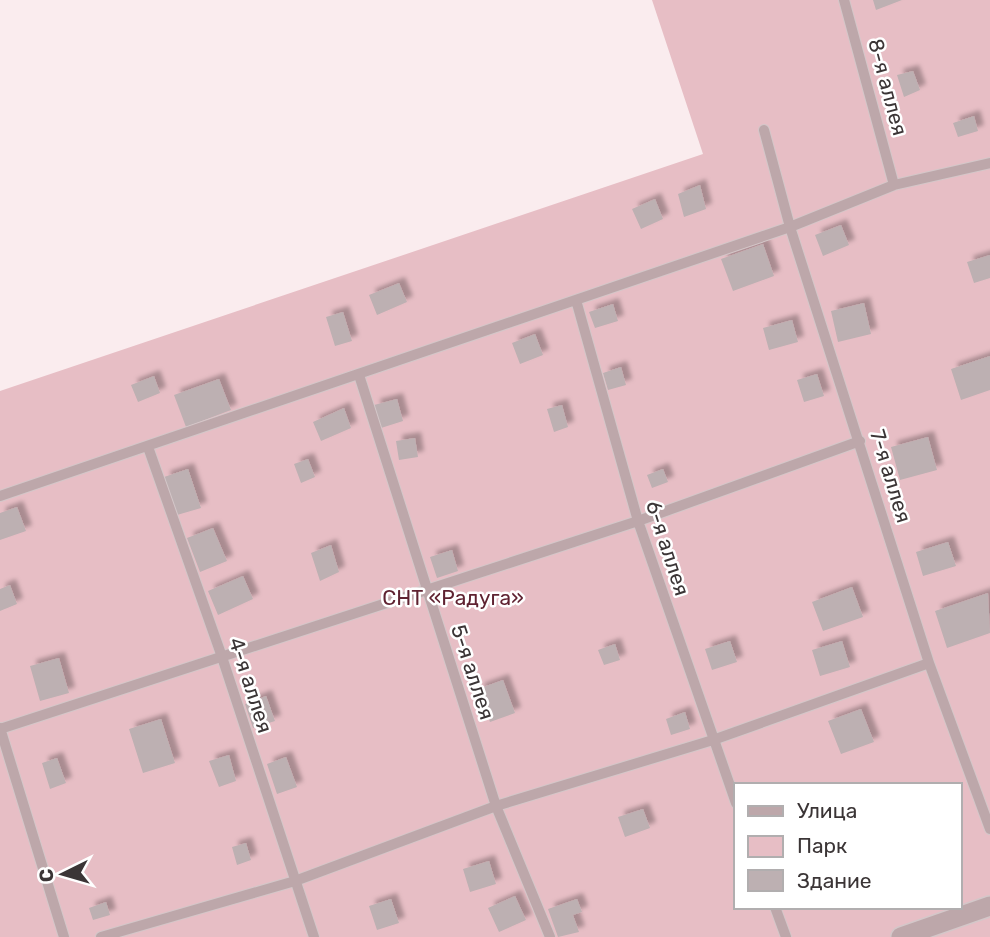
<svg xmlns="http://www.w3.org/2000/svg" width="990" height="937" viewBox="0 0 990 937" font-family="Rubik,sans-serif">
	<defs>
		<filter id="shadow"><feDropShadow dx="6" dy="-6" stdDeviation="2" flood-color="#0004"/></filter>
	</defs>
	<rect width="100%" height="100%" fill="#faecee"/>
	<path fill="#e7bec5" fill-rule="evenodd" d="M652 0H990V937H0V391L703 154ZM736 785H960V907H736Z"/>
	<path fill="#bdb0b2" filter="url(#shadow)" d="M873 0H902L876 10Z
		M913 71 920 90 904 97 897 75Z
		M974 116 978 131 958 137 953 123Z
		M700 185 706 209 684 217 678 194Z
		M655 199 663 219 641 229 632 209Z
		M841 225 849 245 823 256 815 235Z
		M763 244 774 276 733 291 721 259Z
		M990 255V278L974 283 967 262Z
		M399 283 407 302 377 315 369 295Z
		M864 303 871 334 838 342 831 311Z
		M613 304 618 321 595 328 589 312Z
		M343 312 352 341 335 346 326 317Z
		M792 320 798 342 769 350 763 328Z
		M535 334 543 355 520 364 512 343Z
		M990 356V390L961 400 951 369Z
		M621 367 626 385 608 390 603 373Z
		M817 374 824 396 804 402 797 380Z
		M154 376 160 393 138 402 131 385Z
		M219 379 231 410 186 427 174 395Z
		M397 399 403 421 381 428 374 405Z
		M562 405 568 427 554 432 547 409Z
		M344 408 351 428 321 441 313 422Z
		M928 437 937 470 900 480 891 447Z
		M415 438 418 457 399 460 396 441Z
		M308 459 315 477 301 483 294 464Z
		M188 469 201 508 177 515 164 477Z
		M663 469 668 482 652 488 647 475Z
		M17 507 26 531 0 540V513Z
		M213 528 227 561 200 572 187 538Z
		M948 542 956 566 923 576 916 552Z
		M331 545 339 572 320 581 311 553Z
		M452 550 458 571 437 578 430 557Z
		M243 576 253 599 218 615 208 591Z
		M10 585 17 604 0 611V589Z
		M852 587 863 617 823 631 812 602Z
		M988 593 990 633 947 648 935 611Z
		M730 641 737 662 712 670 705 649Z
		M842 641 850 667 820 676 812 650Z
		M615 644 620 660 604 665 598 650Z
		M59 658 69 693 40 701 30 666Z
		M503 680 515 713 490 722 478 689Z
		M266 696 275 721 253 728 245 704Z
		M861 709 874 742 841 754 828 721Z
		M685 712 690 729 671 735 666 719Z
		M161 719 175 763 143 773 129 729Z
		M229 755 236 781 219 787 209 761Z
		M286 757 297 787 277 794 267 764Z
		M57 758 66 783 50 789 42 763Z
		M643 809 650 828 625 837 618 817Z
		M246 843 251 860 237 865 232 847Z
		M489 861 496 884 470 892 463 869Z
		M515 896 526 920 499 932 488 908Z
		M391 899 399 923 377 930 369 906Z
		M577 899 582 912 573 915 579 932 558 937 548 909Z
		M106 902 110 915 93 920 89 908Z"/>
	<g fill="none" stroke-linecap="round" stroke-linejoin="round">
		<defs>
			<path id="lane" d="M844 0 894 185
				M764 130 790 227 929 663 990 829
				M576 300 638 521 736 803
				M359 375 496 806 550 937
				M148 447 221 654 314 937
				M0 496 790 227 894 185 990 163
				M0 728 64 937
				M0 729 638 521 860 441
				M775 907 786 937
				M101 937 295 881 496 806 713 740 929 663"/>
			<path id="street" d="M901 937 990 906"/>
		</defs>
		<use href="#lane" stroke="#d4c7c9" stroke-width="12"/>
		<use href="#street" stroke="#d4c7c9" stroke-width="22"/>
		<use href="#lane" stroke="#bda7aa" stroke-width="10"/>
		<use href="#street" stroke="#bda7aa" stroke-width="19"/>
	</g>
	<g text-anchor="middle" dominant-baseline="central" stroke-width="5" stroke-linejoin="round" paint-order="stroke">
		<g font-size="21" fill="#3b3536" stroke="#fff">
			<text transform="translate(888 87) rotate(75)">8-я аллея</text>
			<text transform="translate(891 476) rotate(73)">7-я аллея</text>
			<text transform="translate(668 548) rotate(72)">6-я аллея</text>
			<text transform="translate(473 672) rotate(72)">5-я аллея</text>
			<text transform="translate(251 685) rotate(72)">4-я аллея</text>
		</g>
		<g font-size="21" fill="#5f2231" stroke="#fff">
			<text x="453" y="597">СНТ «Радуга»</text>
		</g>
	</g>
	<rect x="734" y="783" width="228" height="126" fill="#ffffff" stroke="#b1aeaf" stroke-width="2"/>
	<rect x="748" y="806" width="35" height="10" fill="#bda7aa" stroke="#b1aeaf" stroke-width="2"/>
	<text x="797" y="818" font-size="21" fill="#3b3536">Улица</text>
	<rect x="748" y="836" width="35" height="21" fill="#e7bec5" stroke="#b1aeaf" stroke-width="2"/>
	<text x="797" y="853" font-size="21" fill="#3b3536">Парк</text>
	<rect x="748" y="870" width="35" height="21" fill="#bdb0b2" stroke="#b1aeaf" stroke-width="2"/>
	<text x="797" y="888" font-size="21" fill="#3b3536">Здание</text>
	<g transform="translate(63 874) rotate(265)" stroke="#ffffff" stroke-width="5" paint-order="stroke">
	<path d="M0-5L12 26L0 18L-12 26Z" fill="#3b3536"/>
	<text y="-10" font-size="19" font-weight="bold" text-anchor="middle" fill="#3b3536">С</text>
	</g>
</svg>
